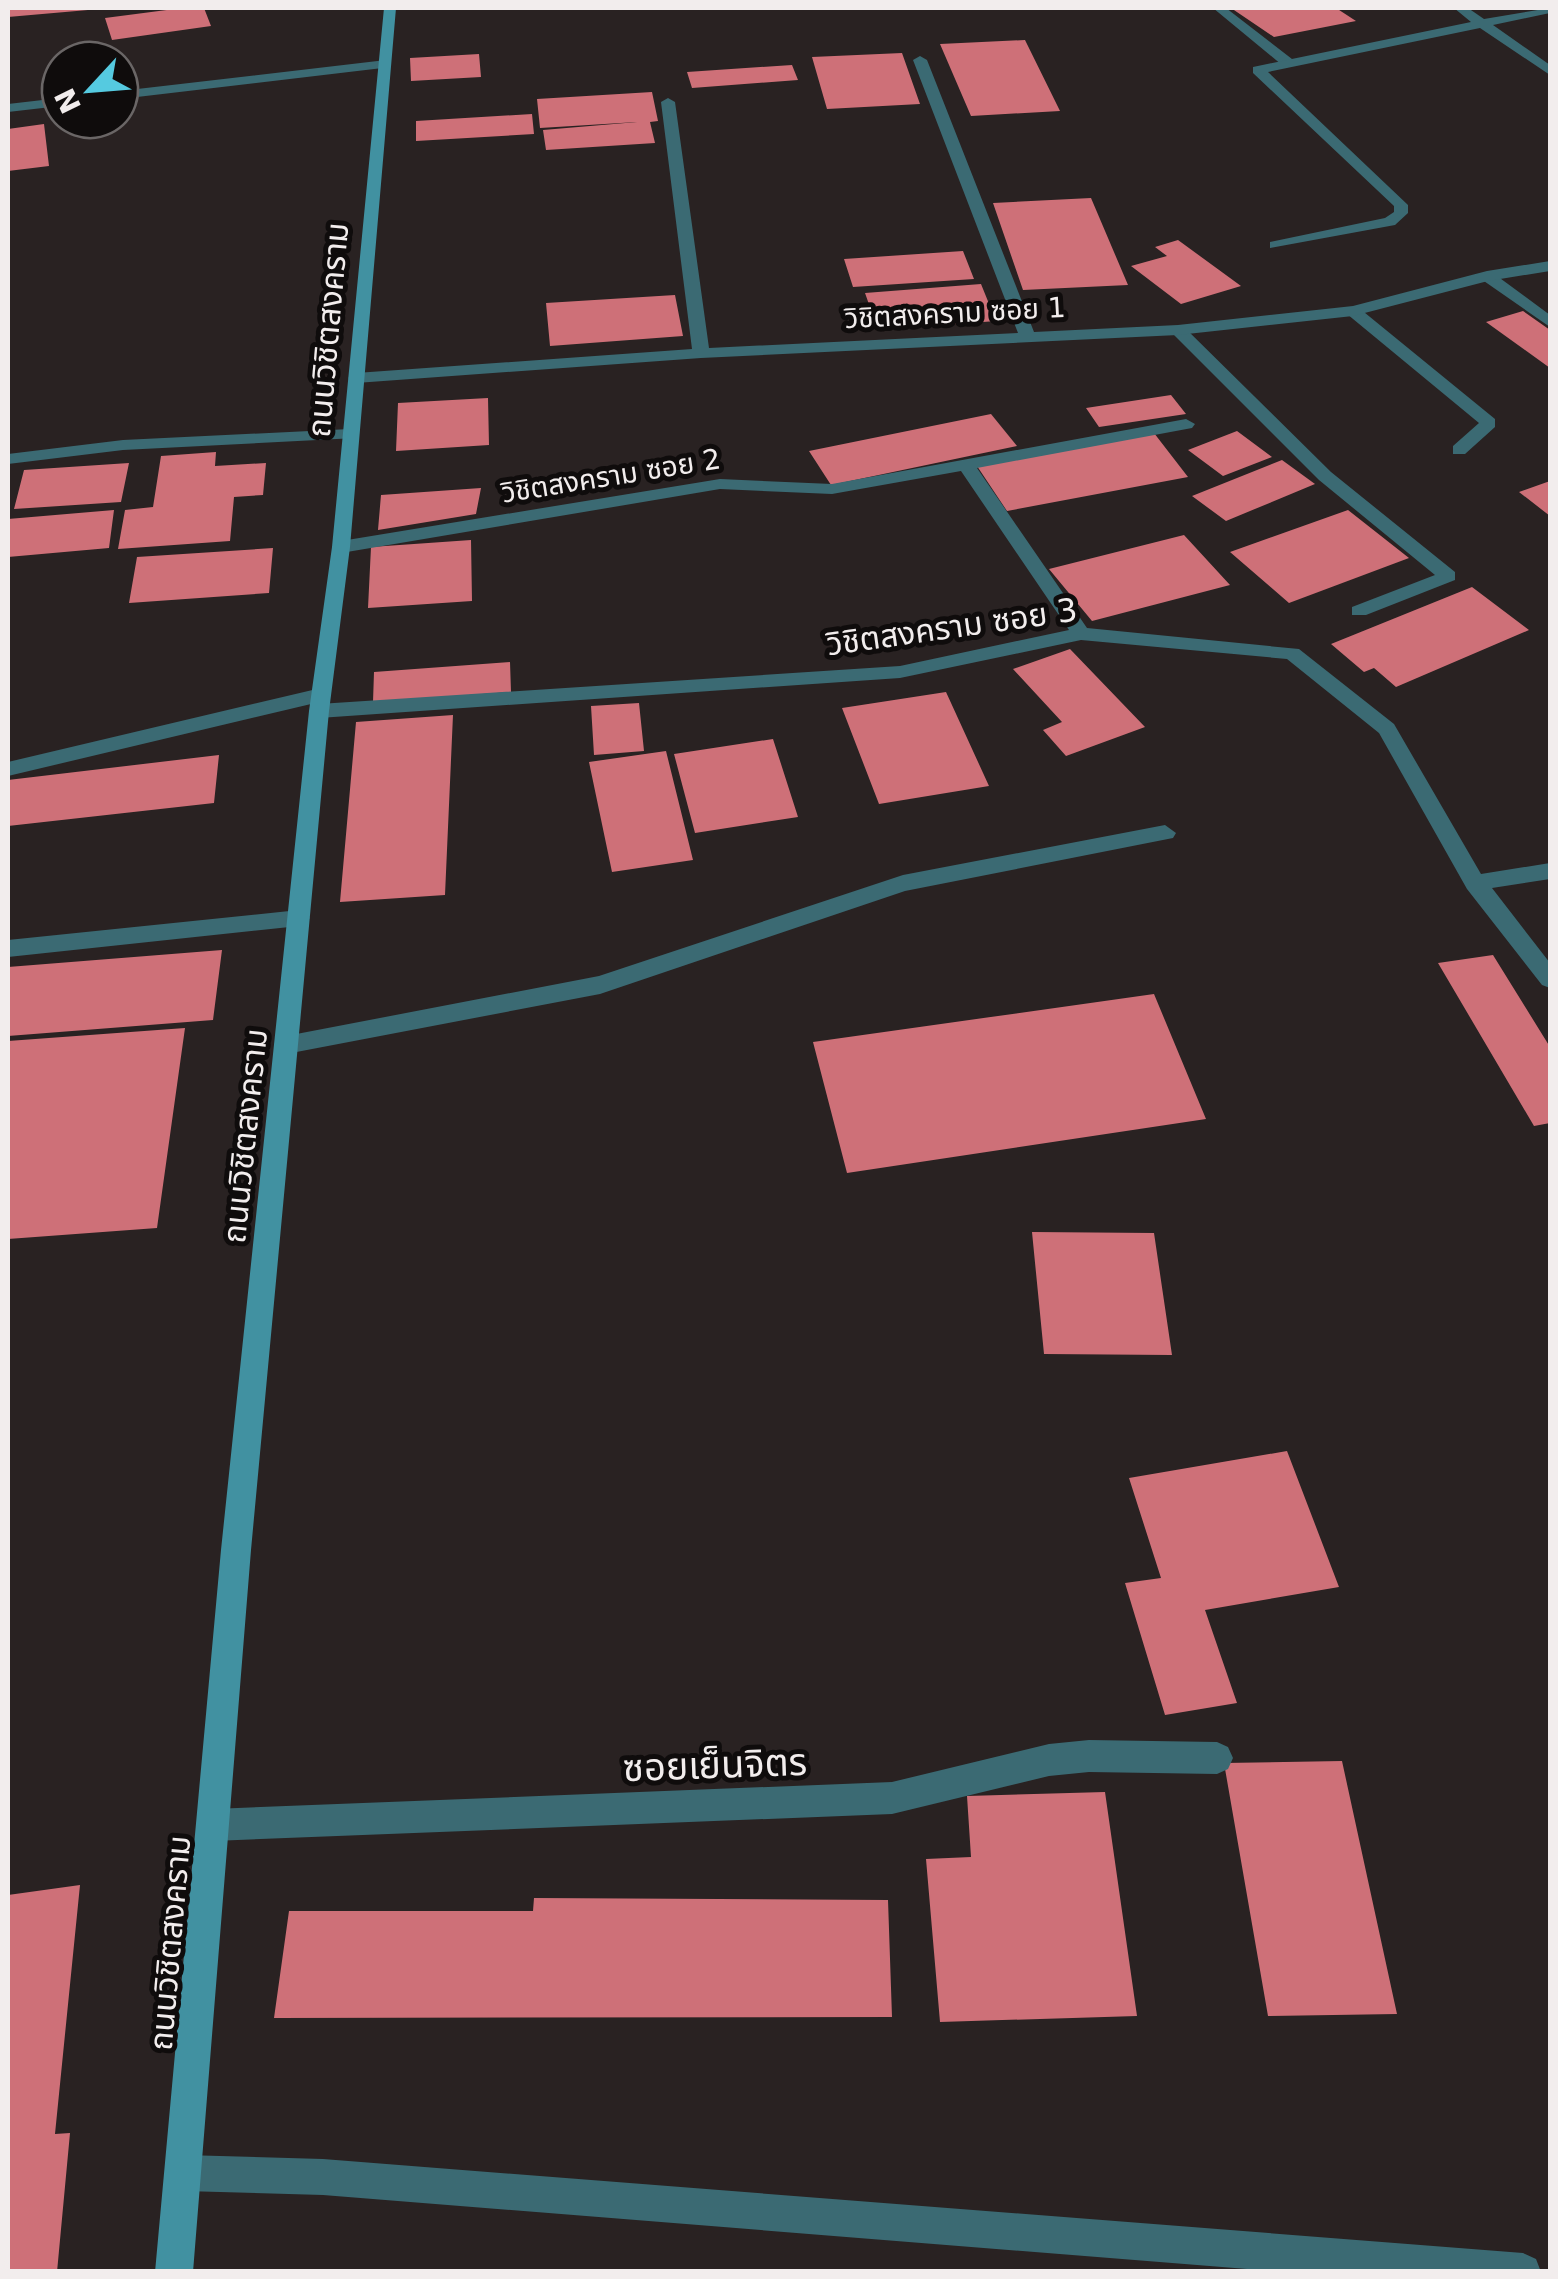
<svg xmlns="http://www.w3.org/2000/svg" width="1558" height="2279" viewBox="0 0 1558 2279" font-family="'DejaVu Sans','Noto Sans Thai',sans-serif">
	<rect width="100%" height="100%" fill="#292222"/>
	<path fill="#ce7078" d="M8 8H88V10L8 17Z
		M182 8H204L211 26 112 40 105 18Z
		M1231 8H1336L1356 21 1274 37Z
		M1025 40 1060 111 971 116 940 44Z
		M902 53 920 104 827 109 812 57Z
		M479 54 481 77 411 81 410 58Z
		M792 65 798 80 692 88 687 72Z
		M652 92 658 121 650 122 655 143 546 150 543 130 637 122 540 128 537 99Z
		M532 114 534 134 416 141V121Z
		M44 124 49 166 8 171V129Z
		M1091 198 1128 285 1023 290 993 203Z
		M1178 240 1241 286 1181 304 1131 266 1167 256 1155 247Z
		M963 251 974 279 853 287 844 259Z
		M981 284 996 321 878 330 865 293Z
		M675 295 683 336 550 346 546 303Z
		M1523 311 1550 330V368L1486 322Z
		M1171 395 1186 414 1099 427 1086 408Z
		M488 398 489 445 396 451 398 403Z
		M991 414 1017 446 831 485 809 451Z
		M1237 431 1272 457 1223 476 1188 450Z
		M1154 433 1188 477 1007 511 977 466Z
		M216 452 215 466 266 463 263 495 234 497 230 541 118 549 125 510 153 507 161 456Z
		M1282 460 1315 484 1226 521 1192 496Z
		M129 463 121 502 14 509 24 470Z
		M1550 481V516L1519 492Z
		M481 488 476 514 378 530 381 495Z
		M114 510 109 548 8 557V519Z
		M1348 510 1409 558 1289 603 1230 552Z
		M1184 535 1230 585 1092 621 1049 569Z
		M471 540 472 601 368 608 371 547Z
		M273 548 269 593 129 603 137 557Z
		M1472 587 1529 630 1396 687 1374 668 1364 672 1331 644Z
		M1070 649 1145 727 1066 756 1043 730 1062 722 1013 669Z
		M510 662 511 692 373 702 374 672Z
		M946 692 989 786 879 804 842 708Z
		M639 703 644 751 594 755 591 706Z
		M453 715 445 895 340 902 356 722Z
		M773 739 798 817 695 833 674 754Z
		M666 751 693 860 612 872 589 762Z
		M219 755 214 803 8 826V780Z
		M222 950 213 1020 8 1036V967Z
		M1493 955 1550 1047V1123L1534 1126 1438 963Z
		M1154 994 1206 1119 847 1173 813 1042Z
		M185 1028 157 1228 8 1239V1041Z
		M1032 1232 1154 1233 1172 1355 1044 1354Z
		M1287 1451 1339 1587 1205 1610 1237 1703 1165 1715 1125 1583 1161 1578 1129 1478Z
		M1342 1761 1397 2014 1268 2016 1224 1763Z
		M1105 1792 1137 2016 940 2022 926 1859 971 1857 967 1796Z
		M80 1885 55 2134 70 2133 57 2272H8V1895Z
		M534 1898 888 1900 892 2017 274 2018 289 1911H533Z"/>
	<g fill="none" stroke-linecap="round" stroke-linejoin="round">
		<path fill="#3b6a73" fill-rule="evenodd" d="M1213 8H1226L1292 59V65H1282Z
			M1481 273H1493L1550 315V327L1481 279Z
			M1347 308H1359L1495 419V427L1465 454H1453V446L1479 423 1347 314Z
			M1172 327H1184L1331 472 1455 572V580L1366 615H1352V607L1435 575 1319 480 1172 333Z
			M184 2155 323 2159 1523 2253 1536 2259 1541 2272H1283L323 2195 184 2191 171 2186 166 2173 171 2160Z"/>
		<path fill="#3b6a73" fill-rule="evenodd" d="M1454 8H1468L1484 19 1550 8V13L1493 25 1550 65V75L1480 28 1268 72 1408 205V213L1395 225 1270 248V242L1385 218 1394 212V206L1253 73V67L1471 22Z
			M920 56 927 60 1034 332 1178 325 1353 306 1487 271 1550 261V271L1488 281 1353 316 1178 335 701 358 356 383 348 378 356 373 692 349 661 102 668 98 675 102 709 348 1018 333 913 60Z
			M386 60 391 61V67L120 99V91Z
			M60 98V106L8 112V104Z
			M1186 419 1195 424 1192 428 977 468 1087 628 1299 649 1394 724 1481 874 1550 863V879L1492 888 1550 963V988L1542 985 1467 889 1379 733 1287 659 1081 640 900 678 319 718 309 711 319 704 900 666 1069 630 961 471 832 494 720 489 341 553 332 547 341 541 720 479 832 484Z
			M350 429 356 430V438L123 450 8 464V454L123 440Z
			M321 688 331 695 328 700 8 776V762Z
			M1165 825 1176 833 1173 838 905 891 600 994 286 1054 278 1052 274 1045 278 1038 286 1036 599 976 903 875Z
			M299 910 310 918 299 926 8 957V940Z
			M1089 1740 1217 1742 1228 1747 1233 1758 1228 1769 1217 1774 1089 1772 1049 1776 892 1814 213 1841 202 1836 197 1825 202 1814 213 1809 892 1782 1049 1744Z"/>
		<path fill="#4191a1" fill-rule="evenodd" d="M384 8H396L350 547 329 711 251 1550 193 2272H155L221 1550 309 711 332 547Z"/>
	</g>
	<g text-anchor="middle" dominant-baseline="central" stroke-width="10" stroke-linejoin="round" paint-order="stroke">
		<g font-size="28" fill="#f2eded" stroke="#0f0c0c">
			<text transform="translate(955 313) rotate(-3)">วิชิตสงคราม ซอย 1</text>
			<text transform="translate(611 476) rotate(-9)">วิชิตสงคราม ซอย 2</text>
		</g>
		<g font-size="32" fill="#f2eded" stroke="#0f0c0c">
			<text transform="translate(328 330) rotate(-85)">ถนนวิชิตสงคราม</text>
			<text transform="translate(952 627) rotate(-8)">วิชิตสงคราม ซอย 3</text>
			<text transform="translate(245 1136) rotate(-84)">ถนนวิชิตสงคราม</text>
			<text transform="translate(170 1943) rotate(-85)">ถนนวิชิตสงคราม</text>
		</g>
		<g font-size="38" fill="#f2eded" stroke="#0f0c0c">
			<text transform="translate(715 1765) rotate(-2)">ซอยเย็นจิตร</text>
		</g>
	</g>
	<rect width="1558" height="2279" fill="none" stroke="#f2eded" stroke-width="20"/>
	<g transform="translate(90 90) rotate(244)"><circle r="48" fill="#0f0c0c" stroke="#6a6666" stroke-width="2.5"/>
	<path d="M0-8L18 38L0 25L-18 38Z" fill="#55cae0"/>
	<text y="-15" font-size="28" font-weight="bold" text-anchor="middle" fill="#f2eded">N</text>
	</g>
</svg>
